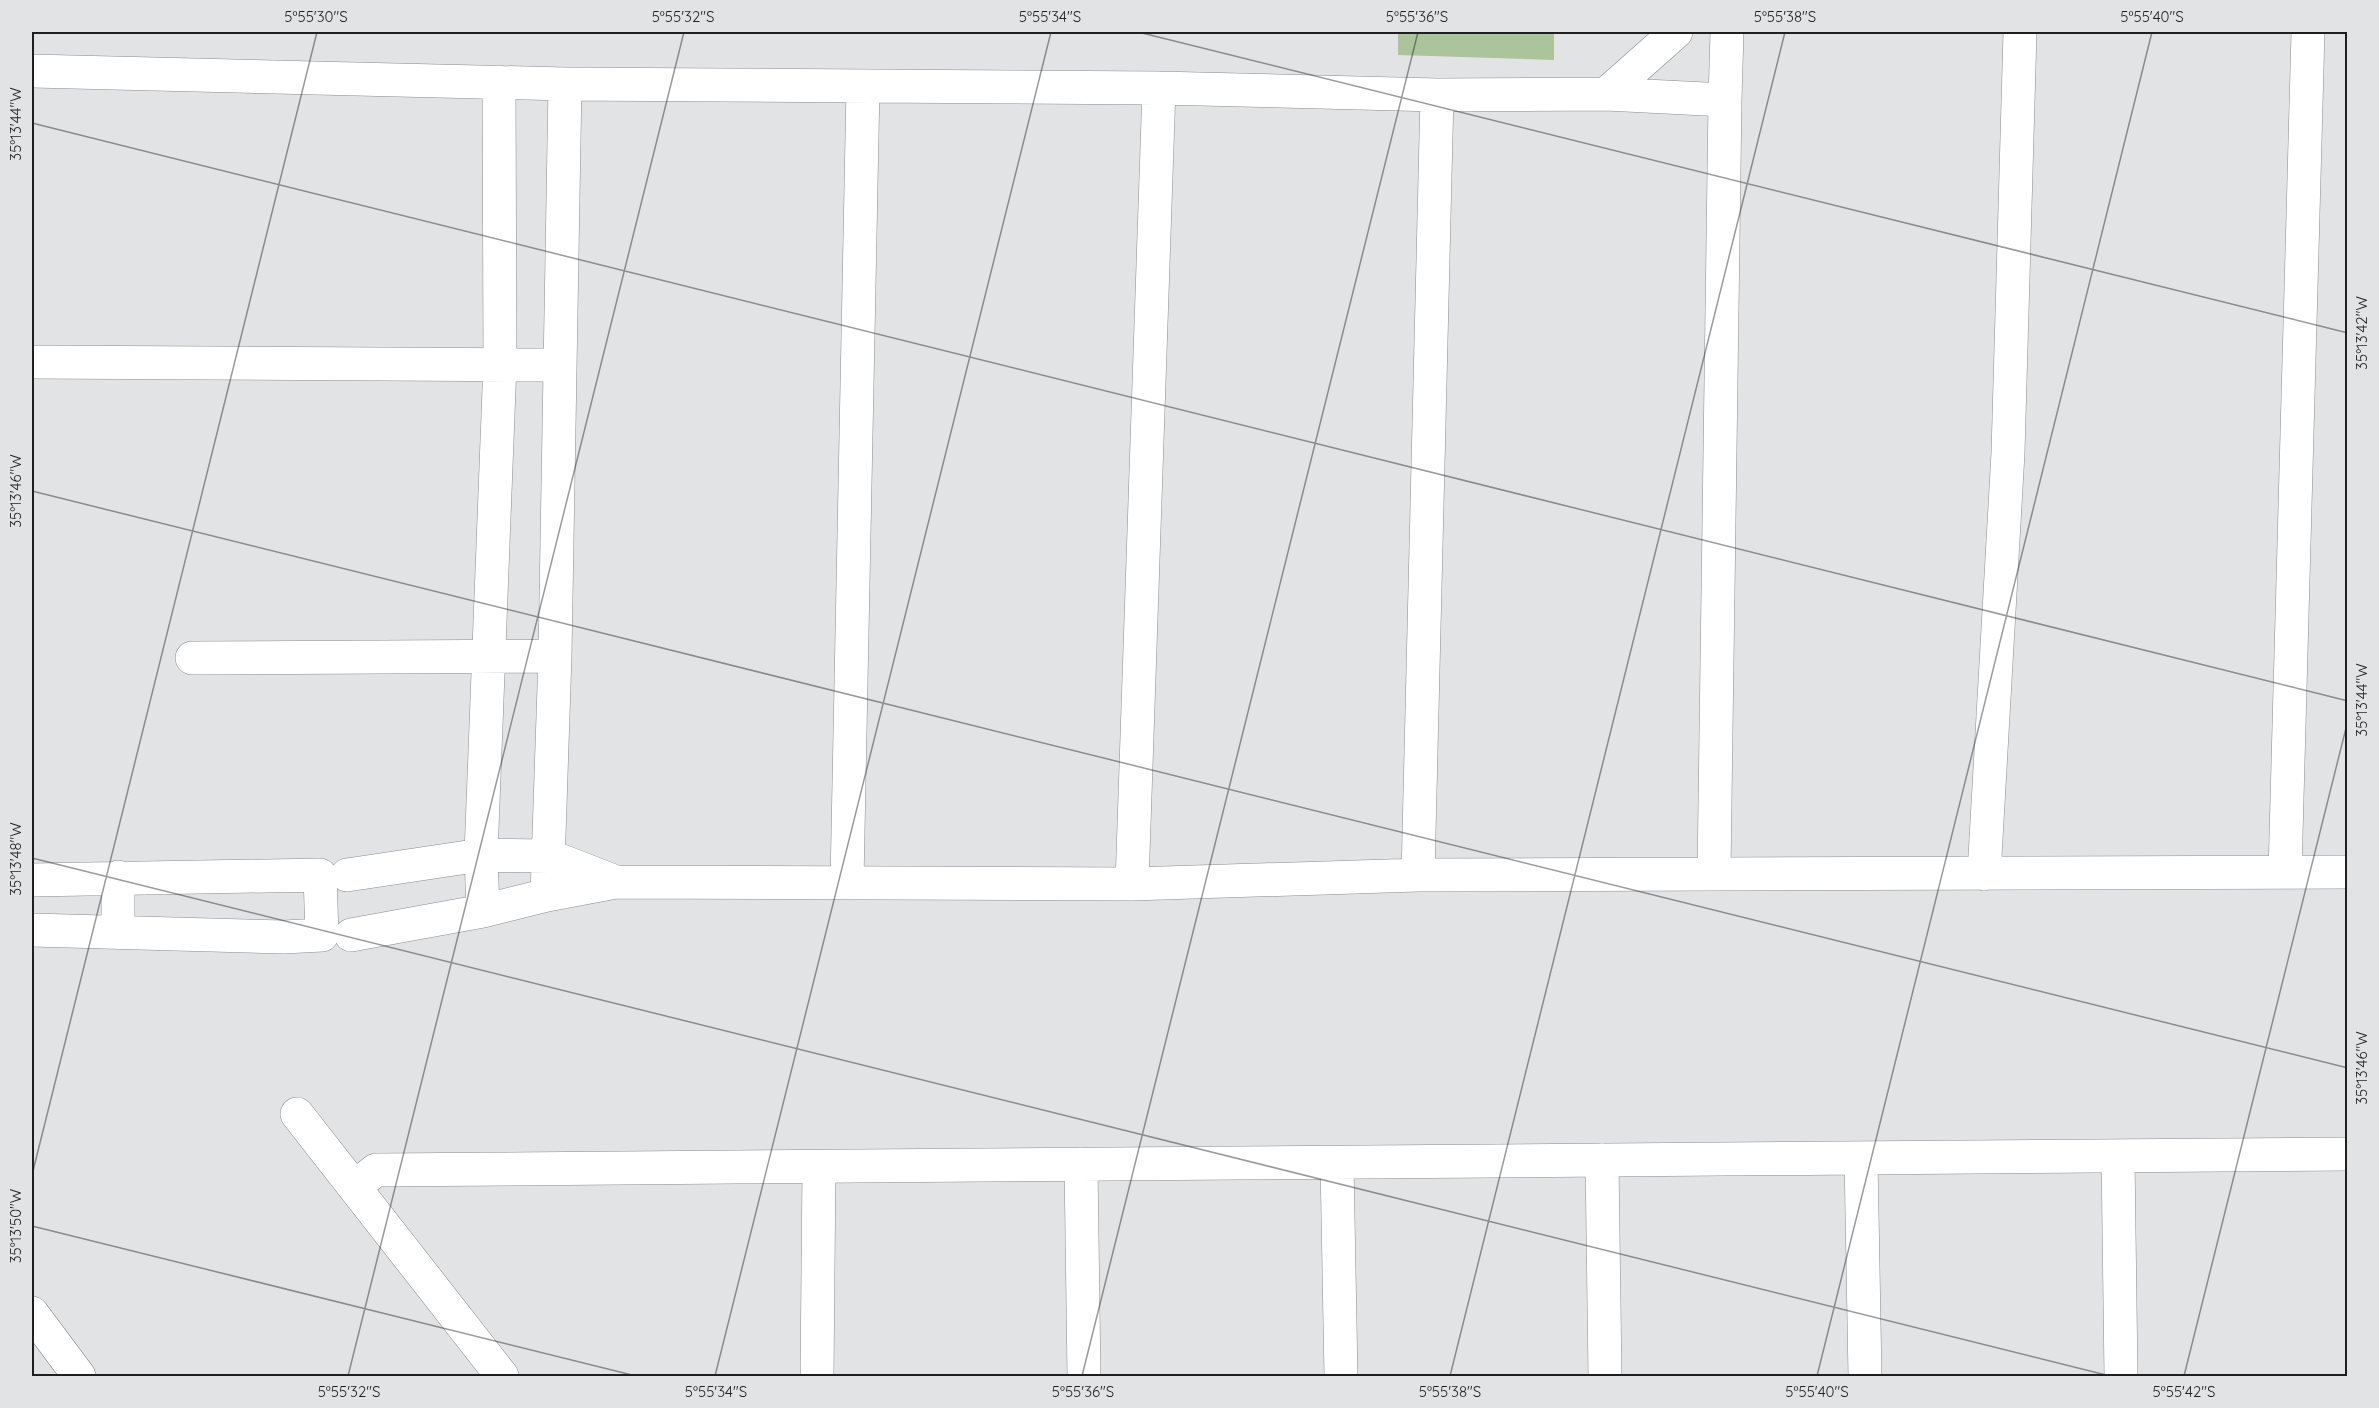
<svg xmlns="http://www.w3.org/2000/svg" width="2379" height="1408" viewBox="0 0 2379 1408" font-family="Quicksand,sans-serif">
	<rect width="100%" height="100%" fill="#e2e3e5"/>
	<path fill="#abc49b" d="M1398 32H1554V60L1398 55Z"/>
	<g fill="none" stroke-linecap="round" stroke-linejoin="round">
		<defs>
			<path id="minor" d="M32 71 565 84 1159 88 1437 95 1606 94 1725 100 1727 32
				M1606 94 1676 32
				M32 362 560 365
				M192 658 555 656
				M2285 872 2308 32
				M1714 873 1725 100
				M1984 874 2008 453 2020 32
				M347 875 481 855 549 856 616 882
				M1418 875 1437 95
				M118 877V932
				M32 880 320 875 322 935 284 937 32 930
				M847 882 863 87
				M1132 884 1159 88
				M547 895 555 656 565 84
				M483 911 481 855 500 363 499 82
				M351 935 483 911 547 895 616 882 1132 884 1418 875 2348 872
				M297 1114 502 1376
				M2118 1156 2121 1376
				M1861 1158 1865 1376
				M1602 1160 1605 1376
				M1337 1163 1341 1376
				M1081 1164 1084 1376
				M354 1187 376 1170 2348 1154
				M817 1376 819 1167"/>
			<path id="major" d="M32 1313 79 1376"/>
		</defs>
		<use href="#minor" stroke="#8c8c8e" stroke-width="34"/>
		<use href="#major" stroke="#8c8c8e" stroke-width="34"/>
		<use href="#minor" stroke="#fff" stroke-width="33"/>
		<use href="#major" stroke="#fff" stroke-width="33"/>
	</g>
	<path fill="none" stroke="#1f1f20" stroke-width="1.5" stroke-opacity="0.45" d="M1138 32 2348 333M32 123 2348 701M32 491 2348 1068M32 858 2110 1376M32 1175 317 32M32 1226 636 1376M348 1376 684 32M715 1376 1051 32M1082 1376 1418 32M1450 1376 1785 32M1817 1376 2152 32M2184 1376 2348 720"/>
	<rect width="2379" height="1408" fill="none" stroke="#e2e3e5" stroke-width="66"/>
	<rect x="33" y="33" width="2313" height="1342" fill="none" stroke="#1f1f20" stroke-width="2"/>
	<g font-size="15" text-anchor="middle" fill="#1f1f20">
		<text x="316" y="22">5°55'30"S</text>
		<text x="683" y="22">5°55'32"S</text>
		<text x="1050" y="22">5°55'34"S</text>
		<text x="1417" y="22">5°55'36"S</text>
		<text x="1785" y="22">5°55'38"S</text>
		<text x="2152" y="22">5°55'40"S</text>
		<text transform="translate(16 124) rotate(-90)" y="5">35°13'44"W</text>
		<text transform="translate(2362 333) rotate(-90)" y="5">35°13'42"W</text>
		<text transform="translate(16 491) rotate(-90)" y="5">35°13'46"W</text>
		<text transform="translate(2362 700) rotate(-90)" y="5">35°13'44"W</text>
		<text transform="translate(16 859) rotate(-90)" y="5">35°13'48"W</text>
		<text transform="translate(2362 1068) rotate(-90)" y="5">35°13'46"W</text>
		<text transform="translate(16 1226) rotate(-90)" y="5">35°13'50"W</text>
		<text x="349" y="1397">5°55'32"S</text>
		<text x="716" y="1397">5°55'34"S</text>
		<text x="1083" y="1397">5°55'36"S</text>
		<text x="1450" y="1397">5°55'38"S</text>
		<text x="1817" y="1397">5°55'40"S</text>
		<text x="2184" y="1397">5°55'42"S</text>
	</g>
</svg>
